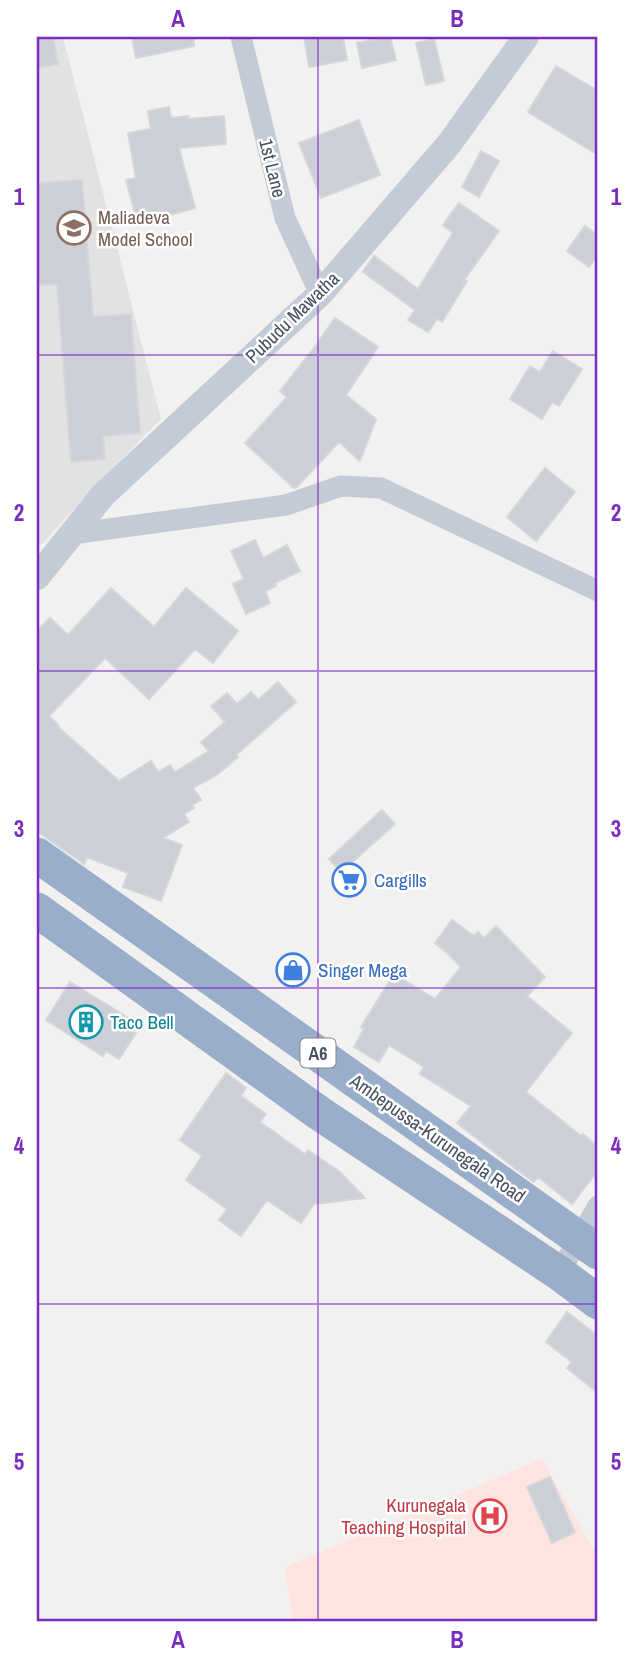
<svg xmlns="http://www.w3.org/2000/svg" width="635" height="1659" viewBox="0 0 635 1659" font-family="'Archivo Narrow',sans-serif">
	<rect width="100%" height="100%" fill="#f3f0f0"/>
	<path fill="#e4e1e2" d="M37 37H63L161 419 101 480 37 549Z"/>
	<path fill="#fde4e0" d="M542 1459 589 1542 598 1555V1622H293L285 1567Z"/>
	<path fill="#cccfd6" stroke="#d4d6dc" stroke-width="2" d="M37 37H53L58 64 37 68Z
		M132 37H193L194 46 136 58Z
		M304 37H343L347 60 309 67Z
		M386 37H390L396 60 362 68 357 43Z
		M434 39 444 81 426 85 416 43Z
		M556 66 598 91V155L528 112Z
		M169 107 171 118 188 116V119L224 116 226 144 179 148 195 208 138 224 126 180 136 178 128 133 151 129 148 111Z
		M359 120 380 175 321 198 299 143Z
		M481 151 499 161 479 197 462 187Z
		M82 180 93 317 131 314 140 433 103 436 105 459 71 462 57 284 37 285V183Z
		M459 203 499 231 464 280 467 281 442 322 437 319 428 332 408 320 415 310 363 272 374 256 418 289 453 233 443 225Z
		M585 226 598 236V254L589 267 567 251Z
		M335 318 378 347 346 395 376 419 360 461 339 442 297 487 294 488 245 443 287 397 280 391 314 348Z
		M553 351 582 369 559 406 552 402 542 419 510 399 530 366 540 372Z
		M545 468 575 492 536 541 507 517Z
		M255 540 263 558 287 545 300 571 275 583 276 586 265 591 270 603 246 614 233 584 244 579 231 551Z
		M111 588 154 627 186 588 238 631 213 663 195 649 149 699 105 658 49 716 59 726 58 727 119 781 151 761 158 772 170 765 175 772 209 751 201 742 225 722 211 706 227 693 237 704 251 692 258 700 278 682 296 702 236 755 238 757 218 774 193 788 201 800 192 805 194 808 184 814 189 822 163 838 182 845 161 901 123 887 128 873 87 857 84 864 37 831V631L50 618 68 635Z
		M382 810 395 824 341 872 329 859Z
		M452 920 474 936 478 932 484 938 496 926 545 977 527 996 572 1033 526 1092 581 1136 583 1134 598 1147V1170L572 1204 538 1177 534 1182 516 1169 457 1123 471 1106 420 1074 424 1067 389 1045 379 1062 354 1047 364 1029 361 1027 394 974 435 999 461 967 445 951 435 943Z
		M70 982 127 1017 122 1025 136 1033 119 1059 106 1051 103 1056 46 1020Z
		M226 1073 246 1088 241 1096 266 1114 260 1122 305 1154 308 1150 340 1172 365 1198 314 1204 301 1223 267 1200 241 1236 219 1220 227 1209 186 1180 202 1156 180 1140Z
		M567 1312 598 1336V1393L567 1368 572 1362 546 1342Z
		M550 1477 575 1532 552 1543 527 1487Z"/>
	<g fill="none" stroke-linecap="round" stroke-linejoin="round">
		<path stroke="#c3cbd6" stroke-width="21" d="M241 37 285 218 320 294
			M71 534 286 505 341 486 381 488 598 591
			M559 1273 598 1206"/>
		<path stroke="#c3cbd6" stroke-width="26" d="M37 577 103 495 320 294 449 144 526 37"/>
		<path stroke="#99aeca" stroke-width="35" d="M37 855 598 1252
			M37 910 319 1113 559 1273 598 1302"/>
	</g>
	<path fill="none" stroke="#7b2cbf" stroke-width="2" stroke-opacity="0.55" d="M318 37V1622M37 355H598M37 671H598M37 988H598M37 1304H598"/>
	<defs>
		<symbol id="school-ring" viewBox="-11 -11 22 22"><circle r="9.5" fill="#fff" stroke="#8d6e63" stroke-width="1.5"/><path d="M0-5L7-2L0 1L-7-2ZM-4 1L0 2.5L4 1V4Q0 6-4 4Z" fill="#8d6e63"/></symbol>
		<symbol id="supermarket-ring" viewBox="-11 -11 22 22"><circle r="9.5" fill="#fff" stroke="#3f7fe0" stroke-width="1.5"/><path d="M-6-5.5h2.5l.6 2H6L4.5 2H-2.5L-4.4-4H-6ZM-1.5 3.2a1.3 1.3 0 1 0 .1 0ZM3 3.2a1.3 1.3 0 1 0 .1 0Z" fill="#3f7fe0"/></symbol>
		<symbol id="shop-ring" viewBox="-11 -11 22 22"><circle r="9.5" fill="#fff" stroke="#3f7fe0" stroke-width="1.5"/><path d="M-5-2.5h2.3a2.7 3.5 0 0 1 5.4 0H5L5.5 6h-11ZM-1.5-2.5h3a1.5 2.3 0 0 0-3 0Z" fill="#3f7fe0"/></symbol>
		<symbol id="building-ring" viewBox="-11 -11 22 22"><circle r="9.5" fill="#fff" stroke="#0f9aa8" stroke-width="1.5"/><path d="M-4-6H4V6H1V3H-1V6H-4ZM-2.5-4.3h1.7v1.8h-1.7ZM.8-4.3h1.7v1.8H.8ZM-2.5-1h1.7V.8h-1.7ZM.8-1h1.7V.8H.8Z" fill="#0f9aa8"/></symbol>
		<symbol id="hospital-ring" viewBox="-11 -11 22 22"><circle r="9.5" fill="#fff" stroke="#e0444e" stroke-width="1.5"/><path d="M-5-5h3v3.5h4V-5h3V5h-3V1.5h-4V5h-3Z" fill="#e0444e"/></symbol>
	</defs>
	<g fill-rule="evenodd">
		<use href="#school-ring" x="55" y="209" width="38" height="38"/>
		<use href="#supermarket-ring" x="330" y="861" width="38" height="38"/>
		<use href="#shop-ring" x="274" y="951" width="38" height="38"/>
		<use href="#building-ring" x="67" y="1003" width="38" height="38"/>
		<use href="#hospital-ring" x="471" y="1497" width="38" height="38"/>
	</g>
	<g text-anchor="middle" dominant-baseline="central" stroke-width="5" stroke-linejoin="round" paint-order="stroke">
		<rect fill="#fff" stroke="#7e8690" stroke-width="2" x="300.5" y="1038.5" width="35" height="29" rx="5"/>
		<g font-size="18" font-weight="bold" fill="#465260">
			<text x="318" y="1053">A6</text>
		</g>
		<g font-size="19" fill="#465260" stroke="#fff">
			<text transform="translate(273 168) rotate(76)">1st Lane</text>
			<text transform="translate(292 317) rotate(-44)">Pubudu Mawatha</text>
			<text transform="translate(438 1138) rotate(35)">Ambepussa-Kurunegala Road</text>
		</g>
		<g font-size="19" fill="#785e54" stroke="#fff" text-anchor="start">
			<text x="98" y="217">Maliadeva<tspan x="98" dy="22">Model School</tspan></text>
		</g>
		<g font-size="19" fill="#366cbe" stroke="#fff" text-anchor="start">
			<text x="374" y="880">Cargills</text>
			<text x="318" y="970">Singer Mega</text>
		</g>
		<g font-size="19" fill="#0d838f" stroke="#fff" text-anchor="start">
			<text x="110" y="1022">Taco Bell</text>
		</g>
		<g font-size="19" fill="#be3a42" stroke="#fff" text-anchor="end">
			<text x="466" y="1505">Kurunegala<tspan x="466" dy="22">Teaching Hospital</tspan></text>
		</g>
	</g>
	<rect width="635" height="1659" fill="none" stroke="#ffffff" stroke-width="77"/>
	<rect x="38" y="38" width="558" height="1582" fill="none" stroke="#7b2cbf" stroke-width="2.5"/>
	<g font-size="23" text-anchor="middle" font-weight="bold" fill="#7b2cbf">
		<text x="178" y="27">A</text>
		<text x="457" y="27">B</text>
		<text x="19" y="205">1</text>
		<text x="616" y="205">1</text>
		<text x="19" y="521">2</text>
		<text x="616" y="521">2</text>
		<text x="19" y="837">3</text>
		<text x="616" y="837">3</text>
		<text x="19" y="1154">4</text>
		<text x="616" y="1154">4</text>
		<text x="19" y="1470">5</text>
		<text x="616" y="1470">5</text>
		<text x="178" y="1648">A</text>
		<text x="457" y="1648">B</text>
	</g>
</svg>
